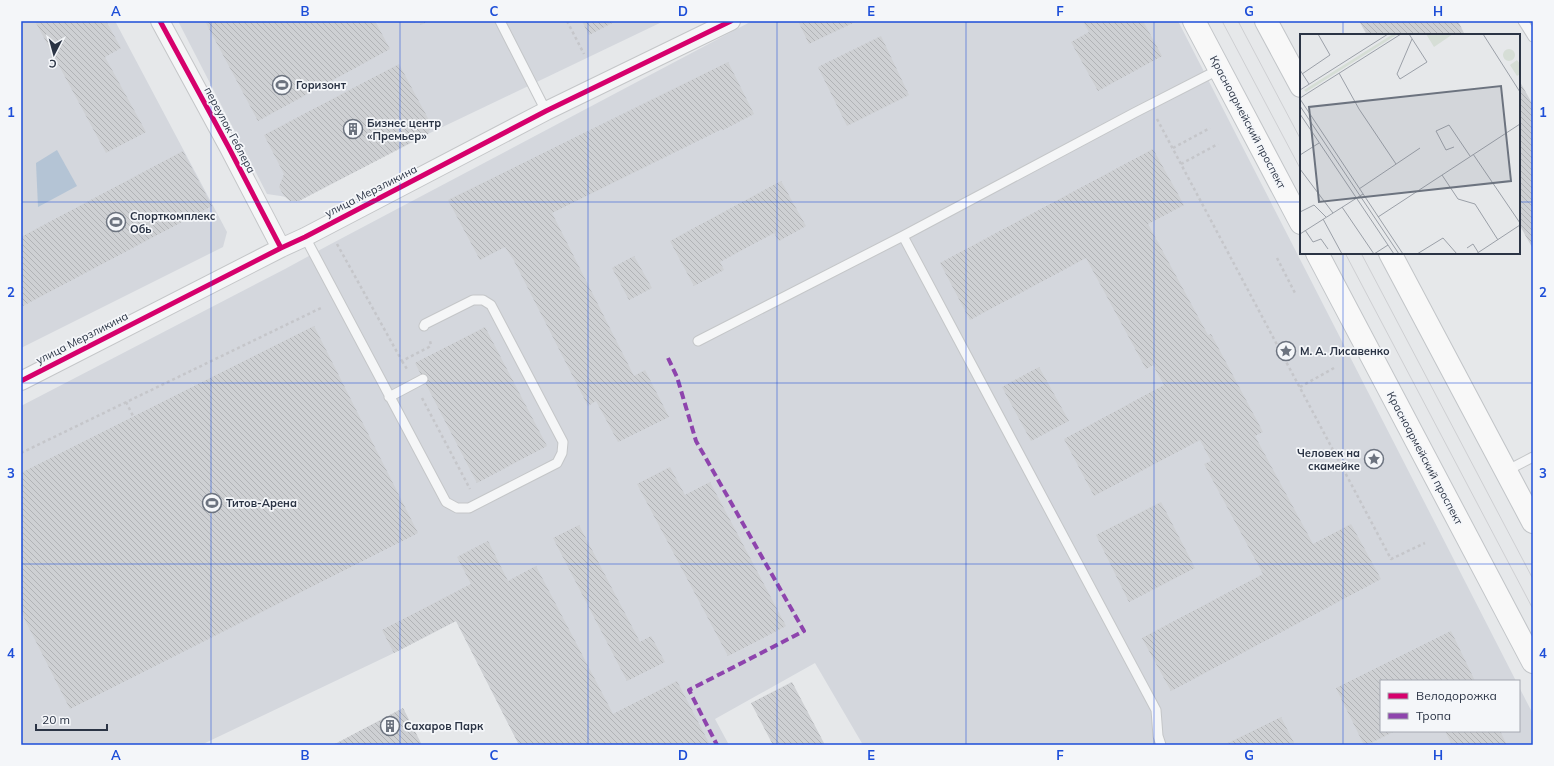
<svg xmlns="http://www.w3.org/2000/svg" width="1554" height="766" viewBox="0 0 1554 766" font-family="Mulish,sans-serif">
	<defs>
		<pattern id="building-back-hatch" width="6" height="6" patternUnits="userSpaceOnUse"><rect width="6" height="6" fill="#ced0d3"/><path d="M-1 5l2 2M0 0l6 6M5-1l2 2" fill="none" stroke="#b1b3b6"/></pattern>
	</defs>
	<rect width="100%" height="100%" fill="#e6e8ea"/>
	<path fill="#d4d7dd" d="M21 21H115L227 232 223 247 21 348Z
		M178 21H664L294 198 267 194Z
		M752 21H1178L1516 681H1381V731H1519V687L1533 714V745H863L815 663 715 719 729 745H519L456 621 394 653 201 745H21V406L285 269 329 245Z"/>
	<path fill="#b4c4d5" d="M57 150 77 186 38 207 36 163Z"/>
	<path fill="url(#building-back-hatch)" d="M35 21H106L121 48 105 57 146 132 106 153Z
		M205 21H375L390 49 258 121Z
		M419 21H429L421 25Z
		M582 21H616L589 35Z
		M798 21H857L809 44Z
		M1083 21H1143L1162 56 1098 91 1071 42 1089 32Z
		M1359 21H1458L1465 35H1367Z
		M881 36 909 95 847 126 818 67Z
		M728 62 754 114 723 130 722 129 552 213 634 376 645 370 669 417 618 442 596 401 588 406 513 259 505 247 480 260 448 200Z
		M399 64 431 124 428 134 299 201H290L284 196 279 187 284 174 264 135Z
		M1519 80 1533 105V249L1519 224Z
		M1153 149 1184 205 1148 224 1208 335 1211 334 1263 432 1255 436 1313 544 1351 524 1381 579 1171 691 1142 638 1263 574 1204 464 1211 461 1200 440 1094 496 1064 439 1164 385 1153 365 1146 369 1086 258 970 320 940 263Z
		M183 151 212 206 21 307V237Z
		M781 181 806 226 779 241 774 233 720 262 724 270 694 286 670 241Z
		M634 256 652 288 629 300 612 268Z
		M314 326 418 533 70 709 21 612V473Z
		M485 327 547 446 477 483 415 363Z
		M1039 367 1069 421 1031 441 1002 387Z
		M670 467 685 495 710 482 786 626 728 656 637 484Z
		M1161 502 1195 568 1129 602 1096 535Z
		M579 525 640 642 651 636 665 662 627 681 553 538Z
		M488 541 508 581 536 566 613 714 677 681 710 745H519L456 621 394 653 382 630 471 584 457 557Z
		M1451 631 1475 681H1381V731H1395L1367 745H1364L1336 688Z
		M792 682 825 745H773L751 703Z
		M403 708 422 745H333Z
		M1281 717 1295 745H1224Z
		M1445 731H1500L1507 745H1452Z"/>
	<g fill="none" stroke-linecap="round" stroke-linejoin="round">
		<defs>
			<path id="lane" d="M500 21 546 111
				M1523 21 1533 37
				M903 236 1156 710 1158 736 1161 745
				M305 237 446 502 457 508H469L557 463 562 453 563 442 491 305 483 300H473L425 324 424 326
				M698 341 903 236 1134 113 1220 69
				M389 397 423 379
				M1506 471 1533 457"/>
			<path id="street" d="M160 21 229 148 281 248
				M21 381 281 248 305 237 546 111 731 21"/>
			<path id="primary" d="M1194 21 1301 223
				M1266 21 1301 86
				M1317 253 1533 662
				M1390 253 1533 522"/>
		</defs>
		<use href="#lane" stroke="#c4c6c8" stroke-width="11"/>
		<use href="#street" stroke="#c4c6c8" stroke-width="20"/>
		<use href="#primary" stroke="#c2c5c8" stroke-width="24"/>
		<path stroke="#c5c6ca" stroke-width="2.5" stroke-dasharray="3 3" stroke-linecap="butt" d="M567 21 584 54
			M1157 119 1391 559 1425 543
			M1173 148 1210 128
			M1181 164 1218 144
			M337 244 402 361 429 347 431 345 430 341
			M1277 258 1296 295
			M402 361 407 369
			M1300 387 1334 368
			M422 398 470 489
			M126 402 133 416
			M21 453 323 307"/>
		<use href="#lane" stroke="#f5f6f7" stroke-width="9"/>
		<use href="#street" stroke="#f5f6f7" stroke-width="18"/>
		<use href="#primary" stroke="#f8f8f8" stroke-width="22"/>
		<path stroke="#cecfd2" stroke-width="1" d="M1222 21 1301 170
			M1238 21 1301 140
			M1345 253 1533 609
			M1361 253 1533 579"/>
		<path stroke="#8e44ad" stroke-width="4" stroke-dasharray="8 4" stroke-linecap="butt" d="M668 358 677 377 696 441 804 631 689 690 717 745"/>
		<defs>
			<path id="cycleway" d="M160 21 229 148 281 248
				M21 381 281 248 305 237 546 111 731 21"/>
		</defs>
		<use href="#cycleway" stroke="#f4f6f9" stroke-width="8"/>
		<use href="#cycleway" stroke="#d6006c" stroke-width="5"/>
	</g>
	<path fill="none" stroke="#1d4ed8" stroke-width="1" stroke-opacity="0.55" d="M211 21V745M400 21V745M588 21V745M777 21V745M966 21V745M1154 21V745M1343 21V35M21 202H1301M1519 202H1533M1343 253V745M21 383H1533M21 564H1533"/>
	<defs>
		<symbol id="stadium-ring" viewBox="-11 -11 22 22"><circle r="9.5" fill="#f4f6f9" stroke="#6c737f" stroke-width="1.5"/><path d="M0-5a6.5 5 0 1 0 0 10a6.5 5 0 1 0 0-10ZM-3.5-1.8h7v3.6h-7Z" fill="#6c737f"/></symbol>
		<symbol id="building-ring" viewBox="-11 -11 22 22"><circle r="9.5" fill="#f4f6f9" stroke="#6c737f" stroke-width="1.5"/><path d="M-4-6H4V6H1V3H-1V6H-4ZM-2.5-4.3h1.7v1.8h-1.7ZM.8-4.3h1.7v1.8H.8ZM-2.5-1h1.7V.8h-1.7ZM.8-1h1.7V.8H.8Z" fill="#6c737f"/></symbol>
		<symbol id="sight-ring" viewBox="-11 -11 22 22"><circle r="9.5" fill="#f4f6f9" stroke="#6c737f" stroke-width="1.5"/><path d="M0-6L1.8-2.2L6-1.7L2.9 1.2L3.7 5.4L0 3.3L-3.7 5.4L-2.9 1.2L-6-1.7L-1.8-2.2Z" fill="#6c737f"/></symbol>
	</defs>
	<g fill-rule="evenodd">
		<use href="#stadium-ring" x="271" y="74" width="22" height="22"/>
		<use href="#building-ring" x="342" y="118" width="22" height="22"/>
		<use href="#stadium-ring" x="105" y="211" width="22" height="22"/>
		<use href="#sight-ring" x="1275" y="340" width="22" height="22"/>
		<use href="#sight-ring" x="1363" y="448" width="22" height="22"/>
		<use href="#stadium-ring" x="201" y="492" width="22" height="22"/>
		<use href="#building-ring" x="379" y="715" width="22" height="22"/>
	</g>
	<g text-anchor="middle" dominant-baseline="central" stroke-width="3.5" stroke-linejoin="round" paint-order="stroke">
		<g font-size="11" font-weight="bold" fill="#2b3445" stroke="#f4f6f9" text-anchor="start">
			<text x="296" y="85">Горизонт</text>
			<text x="367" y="123">Бизнес центр<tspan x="367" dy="13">«Премьер»</tspan></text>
			<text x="130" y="216">Спорткомплекс<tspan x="130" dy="13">Обь</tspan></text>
			<text x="1300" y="351">М. А. Лисавенко</text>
			<text x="1360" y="453" text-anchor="end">Человек на<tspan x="1360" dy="13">скамейке</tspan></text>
			<text x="226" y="503">Титов-Арена</text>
			<text x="404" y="726">Сахаров Парк</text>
		</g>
		<g font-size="11" fill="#2b3445" stroke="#f4f6f9">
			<text transform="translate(1248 122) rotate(62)">Красноармейский проспект</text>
			<text transform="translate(230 130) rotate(62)">переулок Геблера</text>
			<text transform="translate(371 191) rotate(-27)">улица Мерзликина</text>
			<text transform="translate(82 338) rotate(-27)">улица Мерзликина</text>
			<text transform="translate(1425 458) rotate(62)">Красноармейский проспект</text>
		</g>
	</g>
	<g transform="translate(1300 34)">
		<rect width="220" height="220" fill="#e6e8ea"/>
		<path d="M93 0H98L6 58 4 56ZM203 21a6 6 0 1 1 12 0a6 6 0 1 1-12 0ZM217 26 220 30V40L217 42 210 31Z" fill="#d6ded6"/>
		<path d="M126 0H153L134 13Z" fill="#d6ded6"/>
		<path fill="none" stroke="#9ba0a8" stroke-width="1" d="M109 0 127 28 100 45 97 40 112 5M183 0 220 58M0 36 9 50M39 39 59 75 96 130M2 40 30 21 18 0M0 56 88 0M0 64 101 0M0 65 103 220M0 72 99 220M0 80 94 220M154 113 146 116 136 97 149 91 170 122M173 120 220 189M0 121 19 109M0 135 33 179M142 141 158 165 175 170 198 206M59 155 120 114M42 173 74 220M0 178 14 171 26 183M78 183 220 90M23 185 42 220M5 196 13 208 21 205 28 215M0 200 63 160M167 214 173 210 178 218M74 220 88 211M117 220 143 204 157 220M176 220 220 191"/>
		<path fill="#6c737f" fill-opacity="0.15" stroke="#6c737f" stroke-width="2" d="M201 52 211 147 19 168 9 73Z"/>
		<rect width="220" height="220" fill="none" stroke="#2b3445" stroke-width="2"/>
	</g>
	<rect width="1554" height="766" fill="none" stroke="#f4f6f9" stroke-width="44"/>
	<rect x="1380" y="680" width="140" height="52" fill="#f4f6f9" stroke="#a4a8b1"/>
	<rect x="1388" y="693" width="20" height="6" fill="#d6006c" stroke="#a4a8b1"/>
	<text x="1416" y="700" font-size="12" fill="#2b3445">Велодорожка</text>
	<rect x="1388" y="713" width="20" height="6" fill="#8e44ad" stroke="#a4a8b1"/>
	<text x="1416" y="720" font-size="12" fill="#2b3445">Тропа</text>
	<g transform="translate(54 54) rotate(186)" stroke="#f4f6f9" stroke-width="3" paint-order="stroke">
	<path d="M0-3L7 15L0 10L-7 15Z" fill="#2b3445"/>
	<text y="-6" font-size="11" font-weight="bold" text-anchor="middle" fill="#2b3445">С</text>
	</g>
	<path d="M36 724v6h71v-6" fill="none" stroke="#2b3445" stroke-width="2"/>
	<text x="42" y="724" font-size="12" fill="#2b3445" stroke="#f4f6f9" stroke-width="3" paint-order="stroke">20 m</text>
	<rect x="22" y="22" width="1510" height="722" fill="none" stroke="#1d4ed8" stroke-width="1.5"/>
	<g font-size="13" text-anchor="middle" font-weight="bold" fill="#1d4ed8">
		<text x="116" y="16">A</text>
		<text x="305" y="16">B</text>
		<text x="494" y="16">C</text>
		<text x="683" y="16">D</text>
		<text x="871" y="16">E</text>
		<text x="1060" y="16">F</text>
		<text x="1249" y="16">G</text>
		<text x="1438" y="16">H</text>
		<text x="11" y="117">1</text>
		<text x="1543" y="117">1</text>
		<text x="11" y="297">2</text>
		<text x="1543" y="297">2</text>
		<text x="11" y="478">3</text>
		<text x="1543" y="478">3</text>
		<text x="11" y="658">4</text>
		<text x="1543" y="658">4</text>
		<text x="116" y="760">A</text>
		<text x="305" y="760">B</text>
		<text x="494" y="760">C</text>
		<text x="683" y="760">D</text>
		<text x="871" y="760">E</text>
		<text x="1060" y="760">F</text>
		<text x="1249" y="760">G</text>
		<text x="1438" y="760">H</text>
	</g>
</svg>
